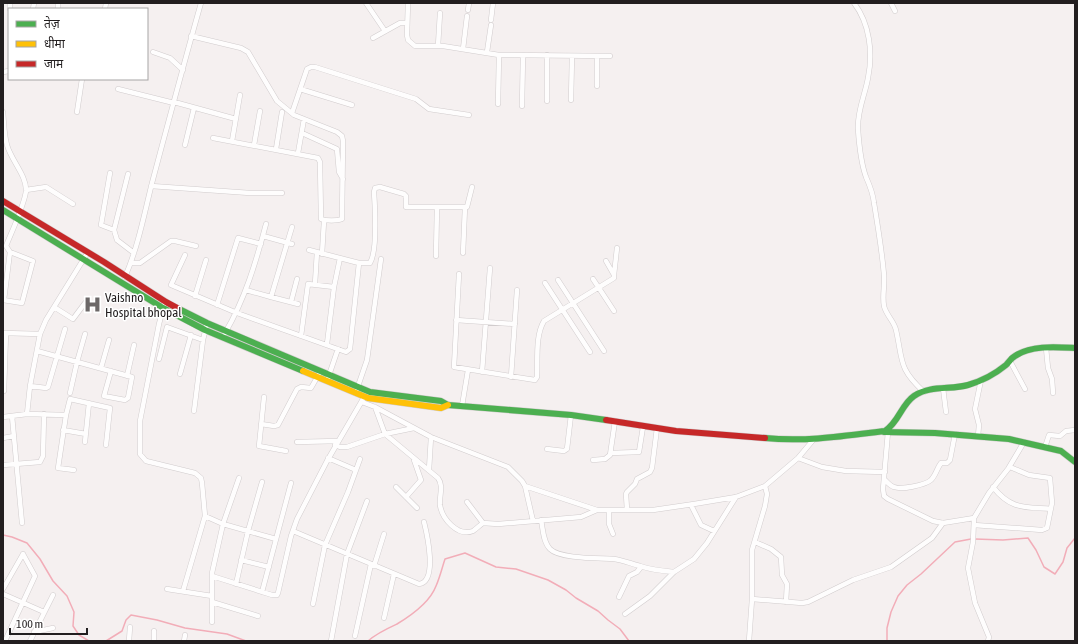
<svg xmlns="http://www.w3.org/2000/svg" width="1078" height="644" viewBox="0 0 1078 644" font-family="'Asap Condensed','Noto Sans Devanagari',sans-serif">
	<rect width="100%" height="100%" fill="#f5f0f0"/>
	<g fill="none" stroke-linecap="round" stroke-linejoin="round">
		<path stroke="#f2adb8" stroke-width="1.5" d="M3 535 12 537 27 543 40 559 53 581 67 596 74 612 73 626 79 635 89 641
			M975 539 1003 540 1028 538 1036 550 1044 567 1055 574 1063 562 1067 548 1075 538
			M106 641 122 631 126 620 131 615 157 620 185 628 227 634 246 641
			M368 641C377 633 386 629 397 624 412 615 430 602 436 586 440 577 442 568 445 559L465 553 496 567 516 569 548 580 566 590 576 598 598 611 608 620 620 629 629 641
			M887 641V628L891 612 898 596 907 585 921 574 955 542 971 539"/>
		<defs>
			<path id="street" d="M366 3 385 31
				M408 3 407 35 408 40 415 46H443L499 55 610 56
				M854 3C870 24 873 53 868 78 865 95 857 111 858 129 859 144 861 163 866 177 870 186 873 193 874 203 878 227 882 251 884 275 885 285 882 296 884 306 886 315 894 321 896 330 903 361 898 368 924 392
				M891 3 895 11
				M10 9V3
				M33 9 34 3
				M58 9V3
				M105 9 106 3
				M468 10 469 3
				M491 20 493 3
				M191 36 241 48 248 52 277 101 294 115 337 132 342 136 343 141 342 219C337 221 326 221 321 219L320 162 318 158 213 138
				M373 38 400 23H407
				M438 46 440 13
				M463 49 467 16
				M153 52 170 58 183 70
				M487 52 491 25
				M597 56V86
				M3 72 9 71
				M118 89 174 103
				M300 89 352 105
				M571 100 572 56
				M547 101V55
				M174 102 236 119
				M498 104 499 55
				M522 106 523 55
				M3 112C4 122 4 135 7 145 11 160 27 176 26 191 24 206 12 231 6 246L10 252 4 300
				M77 112 82 79
				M292 113 307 69 311 67H315L416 99 429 109 469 115
				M302 133 337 149 339 172 343 179
				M232 141 240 95
				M185 145 194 108
				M254 145 260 111
				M276 149 282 112
				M298 153 304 119
				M110 173 101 225 114 230
				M128 174 114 230 117 240 134 253
				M151 186 250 193H282
				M26 190 46 187 73 204
				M263 236 292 244
				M309 250 359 263H370C378 250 375 208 374 192L375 188 380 187 404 194 406 196V207H467L472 187
				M463 253 465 207
				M322 254 324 221
				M185 255 171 285 237 313 346 352 350 349 359 263
				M436 256 437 207
				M131 263H140L171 241H175L196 246
				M459 274 454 367 535 380 537 377C538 359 535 336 544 321L614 278V275L606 261
				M614 275 617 248
				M125 277C138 247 144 215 152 183 168 123 184 63 201 3
				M593 279 614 311
				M558 280 604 351
				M545 283 590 352
				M315 284 317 252
				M334 287 340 258
				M246 290 271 297 298 304
				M195 296 206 260
				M271 297 292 227
				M3 300 22 303 33 261 10 252
				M291 302 297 279
				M164 305 159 324 140 421V454L146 461 195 473 201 478 202 483 205 516 183 591
				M217 305 238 238 261 244
				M54 307 73 319 85 303
				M456 320 515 324
				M4 333 40 334
				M225 333C245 299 256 262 266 224
				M301 336 308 284 334 287 327 344
				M1046 348 1048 368 1052 379 1053 393
				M37 351 132 377 128 398 125 400 104 396 111 371
				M159 359 167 327 203 340
				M1010 361 1025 389
				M101 368 109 340
				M482 372 490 268
				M180 374 191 335
				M127 376 134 345
				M511 377 517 290
				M328 378 338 349
				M30 386 46 388 48 387 65 329
				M943 388 946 412
				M357 389 367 360 381 259
				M4 391 6 333
				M70 393 77 362 85 334
				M264 397 259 446 286 451
				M362 402 375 407 431 437 508 467 522 481 525 486 597 510H653L694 504 736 497 765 486 798 458 814 439
				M462 406 468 370
				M375 407 385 434 438 478C444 486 439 496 440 505 442 519 458 537 473 531 476 529 480 525 483 523L498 524 581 517 597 510
				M194 411 203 340 207 323
				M27 414 30 386 40 334 46 320 88 252
				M12 416 22 523
				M3 417 27 414 66 415
				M261 424 274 426 278 425 297 389 301 387 311 388 319 374
				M63 430 86 434
				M888 432 883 489 884 496 888 499 933 521 943 523 974 518
				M978 436 979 425 975 409 981 380
				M3 438 14 436
				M85 442 89 403
				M297 442 338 441
				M335 445 340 447H347L385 434 414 428
				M1045 447 1049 435 1060 436 1066 431 1075 430
				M547 449 564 451 567 449 571 415
				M611 453 639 452 643 427
				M328 458 356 470
				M798 458 822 467 846 471 885 472
				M593 460 605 459 610 455 615 421
				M3 465 40 462 43 456 44 414
				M74 470 58 468 66 415 70 399 110 408 106 445
				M429 470 431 437
				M884 479C887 482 890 486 894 487 902 490 925 485 931 480 936 475 937 468 941 463H947L950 460 955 434
				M525 486 533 521
				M396 487 417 508
				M993 487C1011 510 1025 507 1051 509
				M406 497 421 480 414 460
				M467 502 483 523
				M691 505 701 525 714 531
				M627 510 626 494 627 492 635 484 637 479 650 472 652 468 657 428
				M609 511V524L613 534
				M205 516 223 524 276 539
				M541 520C543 529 543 542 550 549 560 559 599 558 614 559 622 560 632 564 640 566 652 570 662 571 674 572
				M974 525 1042 530 1047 528 1052 503 1050 478 1029 475 1010 467
				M293 531 419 584C438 582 427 534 424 522
				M755 542 771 549 781 557 782 575 787 584 786 602
				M241 560 269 567
				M374 566 384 534
				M212 576 272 595H277L278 593 291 536 297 519 327 461 363 399
				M236 584 248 531 262 482
				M3 589 23 554
				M167 589 212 596
				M262 592 291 483
				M3 594 44 612
				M619 597 629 576 637 572 641 567
				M752 599 802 603 808 602 853 580 891 567 932 538 943 523
				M212 602 258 616
				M313 604 325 545 348 492 360 459
				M625 614 650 596 674 572 694 559 707 543 736 497
				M384 618 394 574
				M212 622V573L223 524 239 478
				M34 632 53 628
				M355 636 371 564
				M5 641 35 576 23 554
				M30 641 53 595
				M129 641 130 627
				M154 641V631
				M184 641 185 635
				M331 641 347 554 367 501
				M749 641 752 599V550L765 506 767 494 765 486
				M988 641 989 637 975 603 968 568 973 542 974 518 989 493 1008 469 1024 442"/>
			<path id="fast" d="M3 210 163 308 205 330 303 371
				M179 309 207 323 370 392 441 401 448 405 571 415 606 420
				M884 432 935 433 1009 439 1061 451 1075 462
				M765 438C806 442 844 436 885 431 899 422 901 405 914 396 930 385 951 390 968 385 982 381 995 374 1006 365 1009 362 1011 358 1015 356 1031 345 1056 347 1075 348"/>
			<path id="slow" d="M303 371 368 398 441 408 448 405"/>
			<path id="jam" d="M3 201 104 262 166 302 179 309
				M606 420 676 431 765 438"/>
		</defs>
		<use href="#street" stroke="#d1cccd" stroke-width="5.5"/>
		<use href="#fast" stroke="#d1cccd" stroke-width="7"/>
		<use href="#slow" stroke="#d1cccd" stroke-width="7"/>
		<use href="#jam" stroke="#d1cccd" stroke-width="7"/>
		<use href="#street" stroke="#fefdfd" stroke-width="4.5"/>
		<use href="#fast" stroke="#4caf50" stroke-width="6"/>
		<use href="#slow" stroke="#ffc107" stroke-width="6"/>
		<use href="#jam" stroke="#c62828" stroke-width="6"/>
	</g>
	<defs>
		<symbol id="hospital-bare" viewBox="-9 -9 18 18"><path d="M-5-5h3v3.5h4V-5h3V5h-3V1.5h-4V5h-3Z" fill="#6c6868" stroke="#fff" stroke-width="2.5" paint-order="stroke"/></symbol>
	</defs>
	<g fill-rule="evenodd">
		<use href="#hospital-bare" x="80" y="292" width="25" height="25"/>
	</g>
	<g text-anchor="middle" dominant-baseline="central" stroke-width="3" stroke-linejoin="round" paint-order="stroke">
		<g font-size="13" fill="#221e1f" stroke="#fff" text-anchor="start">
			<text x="105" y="297">Vaishno<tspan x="105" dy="15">Hospital bhopal</tspan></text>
		</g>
	</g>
	<rect width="1078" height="644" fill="none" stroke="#221e1f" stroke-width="8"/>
	<rect x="8" y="8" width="140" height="72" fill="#ffffff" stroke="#a7a5a5"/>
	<rect x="16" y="21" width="20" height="6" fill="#4caf50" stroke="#a7a5a5"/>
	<text x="44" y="28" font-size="12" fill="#221e1f">तेज़</text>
	<rect x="16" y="41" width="20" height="6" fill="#ffc107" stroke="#a7a5a5"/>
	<text x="44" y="48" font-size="12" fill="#221e1f">धीमा</text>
	<rect x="16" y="61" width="20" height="6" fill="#c62828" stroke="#a7a5a5"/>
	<text x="44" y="68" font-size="12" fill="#221e1f">जाम</text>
	<path d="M10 628v6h77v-6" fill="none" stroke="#221e1f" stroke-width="2"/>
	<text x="16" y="628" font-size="12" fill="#221e1f" stroke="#ffffff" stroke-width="3" paint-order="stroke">100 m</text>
</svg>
